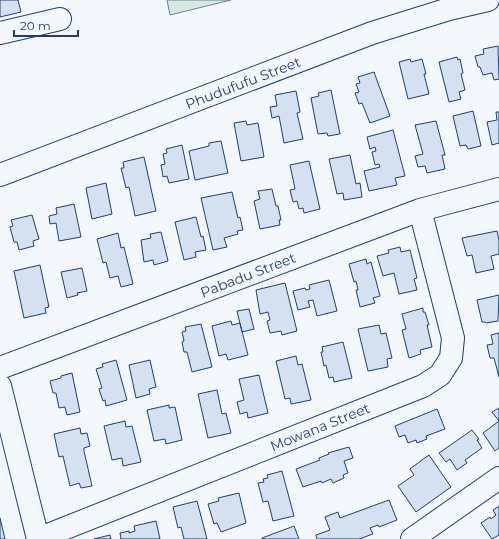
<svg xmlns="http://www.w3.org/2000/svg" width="499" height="539" viewBox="0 0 499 539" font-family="Montserrat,sans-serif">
	<rect width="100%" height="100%" fill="#f4f7fb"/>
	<path fill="#d7e8df" stroke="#687fa3" d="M167 0H231L170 15Z"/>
	<path fill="#d5e0f0" stroke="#1d3f73" d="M0 0H18L21 12 0 17Z
		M498 46 499 79 494 80 492 73 483 75 480 67H478L475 56 484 54 483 49Z
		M457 57 458 60 460 59 463 73 461 74 465 90 459 92 461 99 449 102 439 62Z
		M410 59 411 62 422 59 426 74H424L429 94 408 99 399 62Z
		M374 72 390 116 370 123 362 103 359 104 355 93 359 92 356 84 360 83 358 77Z
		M331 90 340 134 328 136 327 133 318 134 311 98 319 96 318 93Z
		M296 91 300 112 297 113 303 139 284 143 279 116 272 118 270 107 277 106 275 95Z
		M473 111 481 146 468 149 466 145 460 146 453 116Z
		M496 112H499V143L492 145 487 122 497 120Z
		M246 121 247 125 258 123 264 157 241 161 234 123Z
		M436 121 445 155H442L445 169 427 173 425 166 418 167 415 156 423 154 415 125Z
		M393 130 405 176 395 178 397 185 369 191 364 171 380 167 379 164 375 165 372 152 376 151 375 147 370 149 367 137Z
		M221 141 228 173 195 180 189 151 209 146V143Z
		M182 145 189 179 169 183 167 176 163 177 161 165 165 164 163 154 167 153 166 149Z
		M350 155 356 184 360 183 362 197 344 200 343 193 337 194 329 159Z
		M144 157 156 211 135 216 129 187 126 188 121 168H124L123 162Z
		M309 161 320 209 304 213 303 208 299 209 297 201 293 202 290 190 295 189 290 165Z
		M106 183 112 214 92 219 86 188Z
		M272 189 276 206H278L281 220H279L280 225 260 229 254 201 260 199 258 191Z
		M232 192 238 218 240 217 243 230 237 231 238 234 224 238 227 247 213 250 201 198Z
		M74 204 81 237 59 241 56 223 50 224 49 216 57 214 56 208Z
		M32 215 39 239 33 241 34 246 19 250 17 242H14L10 227 13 226 11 220Z
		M196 217 201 237 203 236 206 250 195 252 196 257 184 260 175 222Z
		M497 231 499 240V254L491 256 494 269 476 273 472 255 467 256 462 238Z
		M161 232 168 261 154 265 153 260 144 262 141 240 151 238 150 234Z
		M118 233 121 248 124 247 133 284 121 287 118 276 110 278 106 262 103 263 97 239Z
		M400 247 401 252 410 250 417 278 414 279 417 290 399 294 394 273 383 276 377 256 389 253 388 250Z
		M366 259 367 264 371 262 380 296 373 298 375 303 360 307 356 290H358L356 281 354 282 349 264Z
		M40 265 49 307 45 308 46 313 24 318 14 271Z
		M82 268 87 291 77 293 78 295 67 298 61 272Z
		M329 280 337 311 317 316 313 300 308 301 310 307 298 310 293 291 305 288 306 290 310 289 309 285Z
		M285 283 297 331 282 335 281 331 270 333 267 321 270 320 268 312 260 314 256 290Z
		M499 295 498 321 486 323 485 322H482L477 300Z
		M423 308V312H425L429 325H427L432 347 420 350 421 354 409 358 402 330 406 329 402 314Z
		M249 309 254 329 242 332 237 311Z
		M231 321 232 325 240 323 248 355 228 360 226 354 219 356 212 326Z
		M201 324 212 367 192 372 187 352H184L182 342 184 341 182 332 186 331 185 327Z
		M379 325 381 334 386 333 392 358 387 359 388 367 368 371 358 329Z
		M499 333V377L494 358H490L487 345 493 344 491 335Z
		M343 342 352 378 334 382 333 377 329 378 326 365 324 366 321 352H323L322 347Z
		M296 356 298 365 302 364 311 400 291 404 290 398 285 399 276 361Z
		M116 360 127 400 106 406 105 400 103 401 99 389 102 388 96 369 103 367 102 364Z
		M150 360 156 387 149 389 150 394 136 398 129 365Z
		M72 373 80 412 67 415 65 407 59 408 56 393H53L50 381 61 378V376Z
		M259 375 268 413 248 418 247 412 240 414 237 402 244 400 239 379Z
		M217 390 222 414 226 413 231 433 208 438 198 394Z
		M169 405V408L175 407 182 440 166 444 165 439 154 441 147 410Z
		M499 408V421L492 412Z
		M437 409 445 429 426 436 427 439 417 443 416 440 408 443 405 435 399 437 395 426Z
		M125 421 126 427 132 426 141 462 123 466 122 458 112 460 104 426Z
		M499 421V448L495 451 483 433Z
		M80 428 81 434 87 433 90 446 84 448V451L92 486 81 488 79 483 70 486 63 456 59 457 54 434Z
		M472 430 479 439 477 440 482 448 465 460 467 463 457 470 450 459 446 462 439 453Z
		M349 447 353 458 344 461 348 473 343 475 344 478 333 483 331 479 322 483 321 481 303 487 296 469 320 460 319 458 329 454 328 453Z
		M429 455 451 487 416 512 398 486 414 475 410 469Z
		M282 471 294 516 273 521 268 501 263 502 258 483 264 482 263 479 268 478 267 475Z
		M239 493 246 523 221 532 217 523 214 524 208 504 219 501 218 498Z
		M389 500 397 520 379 527 378 525 370 528 373 534 359 539H317L316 535 330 530 325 517 338 512 340 518Z
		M197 501 207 539H184L181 527 178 528 173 507Z
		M499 506V535L492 539 481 523 490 517 491 519 496 515 493 510Z
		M0 518 5 539H0Z
		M156 521 160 539H121L120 533 129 531V533L135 531 134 526Z
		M294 526 299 539H262V538Z
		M110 535 111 539H94Z"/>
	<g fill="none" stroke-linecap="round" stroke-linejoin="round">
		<defs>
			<path id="minor" d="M0 33 60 19
				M0 175 372 33 449 9 488 0
				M0 368 420 210 499 189
				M0 386 38 539
				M38 539 423 386 440 375 451 358 453 338 420 210
				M412 539 499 478"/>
		</defs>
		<use href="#minor" stroke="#1d3f73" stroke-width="24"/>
		<use href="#minor" stroke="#f4f7fb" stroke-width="22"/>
	</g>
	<g text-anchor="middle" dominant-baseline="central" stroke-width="3" stroke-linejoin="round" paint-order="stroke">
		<g font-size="14" fill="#1d3f73" stroke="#f4f7fb">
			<text transform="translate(243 83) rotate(-21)">Phudufufu Street</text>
			<text transform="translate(248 275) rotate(-21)">Pabadu Street</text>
			<text transform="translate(320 427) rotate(-22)">Mowana Street</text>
		</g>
	</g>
	<path d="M14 30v6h64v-6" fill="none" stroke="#1d3f73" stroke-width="2"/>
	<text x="20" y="30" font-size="12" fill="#1d3f73" stroke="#f4f7fb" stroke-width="3" paint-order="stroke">20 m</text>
</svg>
